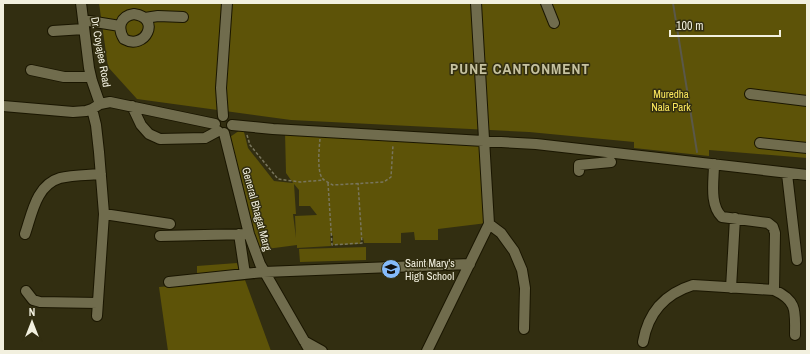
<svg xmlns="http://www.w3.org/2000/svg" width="810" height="354" viewBox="0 0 810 354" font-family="'Archivo Narrow',sans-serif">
	<rect width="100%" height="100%" fill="#322e11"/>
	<path fill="#5d5308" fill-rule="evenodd" d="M99 3H807V158L709 150V156L634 148V142L529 132 291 120 137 99 108 67Z
		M243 128 248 148 274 181 293 183 286 173 285 132 482 143 487 223 438 229V240H415L414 232 401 233V243H364L363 238H361L360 244 333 245V236L330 233 331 246 297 248V245L259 250 244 200 230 137ZM294 184 299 190V206H310L317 215 295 216 296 238 293 214H296Z
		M366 247V260L300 262 299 249Z
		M237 263 241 274 197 279V266Z
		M245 280 271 351H168L159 287Z"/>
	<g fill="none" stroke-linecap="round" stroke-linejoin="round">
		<path stroke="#5a5849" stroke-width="2" d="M673 3 697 152"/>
		<defs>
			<path id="minor" d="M81 3 89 68 92 81 100 104
				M546 3 554 23
				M134 14C162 18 145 51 124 39 117 28 120 16 134 14Z
				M145 18 158 16 183 17
				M83 20 120 26
				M53 31 84 29
				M31 70 64 77H91
				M750 94 807 101
				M3 106 73 112 86 111 92 109 100 104 110 102 215 124
				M132 106 141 125 149 134 160 139 205 138 218 131
				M92 109 96 125 99 152 104 214 97 316
				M223 116 221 88 227 3
				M232 125 273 129 536 144 807 175
				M224 133 249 234 260 264 310 351
				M760 143 807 148
				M714 164C714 180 709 205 722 217L768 223 773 227 775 233 774 290
				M579 171V165L611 162
				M787 174 797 260
				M104 214 170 224
				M489 224 501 233 514 251 522 270 525 288 524 329
				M25 234C32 214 36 185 60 178 71 175 89 175 101 174
				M239 234 245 274
				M160 236 249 234
				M169 282 264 272 470 264
				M731 288 735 218
				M26 291 33 300 40 302 98 303
				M304 341 322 351
				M643 342C648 313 664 294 693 285L774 290C798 301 795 312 795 335
				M427 351 489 224 476 3"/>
		</defs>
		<use href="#minor" stroke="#1a1600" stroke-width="12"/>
		<path stroke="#79765d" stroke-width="1.5" stroke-dasharray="3 2" stroke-linecap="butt" d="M247 135 250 145 278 179 300 182 324 180
			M320 139C319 149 317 170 322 178 325 181 329 183 333 185L384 182 391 177 393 145
			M328 183 332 245 362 243 358 183"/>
		<use href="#minor" stroke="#706c4d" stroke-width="10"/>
	</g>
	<defs>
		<symbol id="school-disc" viewBox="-11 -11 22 22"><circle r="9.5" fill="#85bbfb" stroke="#322e11"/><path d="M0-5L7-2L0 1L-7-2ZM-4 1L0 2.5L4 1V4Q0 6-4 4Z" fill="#111"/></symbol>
	</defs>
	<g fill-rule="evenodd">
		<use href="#school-disc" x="380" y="258" width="22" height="22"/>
	</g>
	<g text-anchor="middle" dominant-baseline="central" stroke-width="3" stroke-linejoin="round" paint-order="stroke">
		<g font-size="11" fill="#f2f0df" stroke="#322e11">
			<text transform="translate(101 52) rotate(80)">Dr. Coyajee Road</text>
			<text transform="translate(257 209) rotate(75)">General Bhagat Marg</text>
		</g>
		<g font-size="11" fill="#fae65c" stroke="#322e11">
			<text x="671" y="94">Muredha<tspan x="671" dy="13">Nala Park</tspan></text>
		</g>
		<g font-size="11" fill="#f2f0df" stroke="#322e11" text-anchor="start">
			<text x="405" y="263">Saint Mary's<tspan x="405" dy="13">High School</tspan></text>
		</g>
		<g font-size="15" font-weight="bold" letter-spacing="1" fill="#c6c2a0" stroke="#322e11">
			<text x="520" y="68">PUNE CANTONMENT</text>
		</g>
	</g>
	<rect width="810" height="354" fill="none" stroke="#f2f0df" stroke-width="8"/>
	<g transform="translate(32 322)" stroke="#322e11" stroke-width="3" paint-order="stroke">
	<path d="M0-3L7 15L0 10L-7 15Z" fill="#f2f0df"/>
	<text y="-6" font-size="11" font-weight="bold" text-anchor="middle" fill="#f2f0df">N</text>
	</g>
	<path d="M670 30v6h110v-6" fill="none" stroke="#f2f0df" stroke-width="2"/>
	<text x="676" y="30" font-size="12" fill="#f2f0df" stroke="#322e11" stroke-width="3" paint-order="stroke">100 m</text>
</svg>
